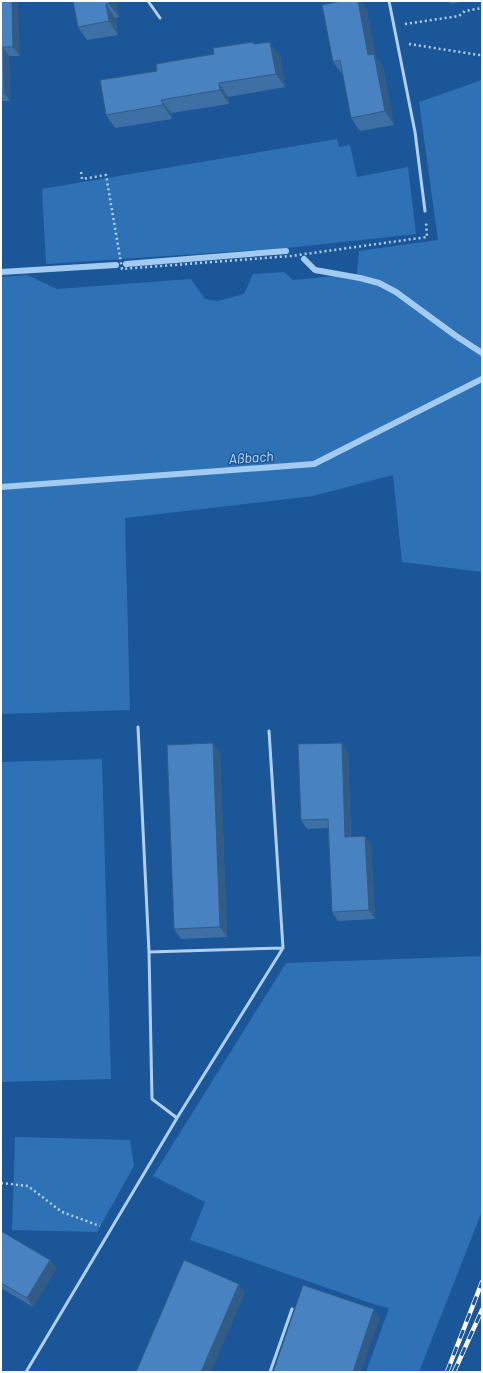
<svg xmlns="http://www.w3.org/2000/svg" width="483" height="1373" viewBox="0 0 483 1373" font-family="Barlow,sans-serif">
	<rect width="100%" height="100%" fill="#1b5698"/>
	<path fill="#2f71b5" d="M482 80V572L402 562 393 475 313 496 125 518 130 710 1 714V277L27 275 57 289 191 279 205 299 218 301 244 294 253 274 284 272 293 280 357 274 359 251 438 240 419 102Z
		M337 139 339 147 350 145 357 177 408 167 416 234 287 248 46 264 42 189Z
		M102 759 111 1079 1 1082V762Z
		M482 956V1211L419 1372H366L389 1308 373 1304 190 1240 205 1202 153 1176 286 963Z
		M15 1137 130 1140 134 1166 97 1232 12 1230Z"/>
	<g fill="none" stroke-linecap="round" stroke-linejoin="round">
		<path stroke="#a3cbf2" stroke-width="6" d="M304 259 315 270 360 278 379 283 396 292 456 336 482 353
			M126 264 286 251
			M1 272 116 265
			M1 487 314 464 482 379"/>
		<path stroke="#b0cff0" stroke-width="2.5" stroke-dasharray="2 3" stroke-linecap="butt" d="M405 24 459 16 465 11 482 8
			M409 44 479 55 482 54
			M81 172 82 179 106 175 122 269 291 256 427 237 426 222
			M1 1183 28 1186 62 1212 100 1226"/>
		<path stroke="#b0cff0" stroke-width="3" d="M148 1 160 18
			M389 1 415 132 425 211
			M138 727 149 952 152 1099 177 1118
			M149 952 283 948
			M26 1372 177 1118 283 948 269 731
			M270 1372 292 1309"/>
		<defs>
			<path id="rail" d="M447 1372 482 1282
				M454 1372 482 1310"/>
		</defs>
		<use href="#rail" stroke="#fff" stroke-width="4.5"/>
		<use href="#rail" stroke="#1b5698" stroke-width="3" stroke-dasharray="9" stroke-linecap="butt"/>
	</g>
	<path fill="#3e70a5" d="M1 1 20 56H9L10 101H1Z
		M73 1H116L119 17 115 18 118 35 87 40 78 27Z
		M341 1H360L367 11 375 56 383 67 394 125 360 131 351 118 343 75 333 62Z
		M449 1H467L451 4Z
		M255 44 280 55 285 87 228 97 229 104 171 113 172 119 115 128 106 115 157 71 214 54Z
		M213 743 220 753 227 937 181 939 174 929Z
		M348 752 351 837 371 845 375 919 338 921 332 912 328 828 307 829 301 820Z
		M1 1231 50 1260 56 1269 33 1307 1 1288Z"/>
	<path fill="#325b86" d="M12 1H18L20 56 13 47Z
		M109 1H116L119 17 109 4Z
		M358 1H360L367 11 375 56 383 67 394 125 385 111 368 55Z
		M106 4 115 18 118 35 109 21Z
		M270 42 280 55 285 87 276 74Z
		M3 47 9 56 10 101 4 92Z
		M219 83 228 97 229 104 220 90Z
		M161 100 171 113 172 119 163 105Z
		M213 743 220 753 227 937 220 927Z
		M342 743 348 752 351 846 345 837Z
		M365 836 371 845 375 919 369 910Z
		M50 1260 56 1269 33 1307 27 1298Z
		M239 1284 245 1293 211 1372H201Z
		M374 1309 380 1318 361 1372H353Z"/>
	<path fill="#4882c0" stroke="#325b86" d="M1 1H12L13 47H3L4 92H1Z
		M73 1H109V4H106L109 21 78 27Z
		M341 1H358L368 55 374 54 385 111 351 118 340 60 333 62 322 5Z
		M253 42 254 44 270 42 276 74 219 83 220 90 161 100 163 105 106 115 100 80 157 71 156 64 214 54 213 48Z
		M213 743 220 927 174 929 167 745Z
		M342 743 345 837 365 836 369 910 332 912 328 819 301 820 298 744Z
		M1 1231 50 1260 27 1298 1 1283Z
		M184 1260 239 1284 201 1372H136Z
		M303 1285 374 1309 353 1372H273Z"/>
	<g text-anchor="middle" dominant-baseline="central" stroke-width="3" stroke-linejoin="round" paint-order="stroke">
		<g font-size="14" font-style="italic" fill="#bcd9f7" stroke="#1b5698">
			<text transform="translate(251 457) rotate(-4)">Aßbach</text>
		</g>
	</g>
	<rect width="483" height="1373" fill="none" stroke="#ffffff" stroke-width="4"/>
</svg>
